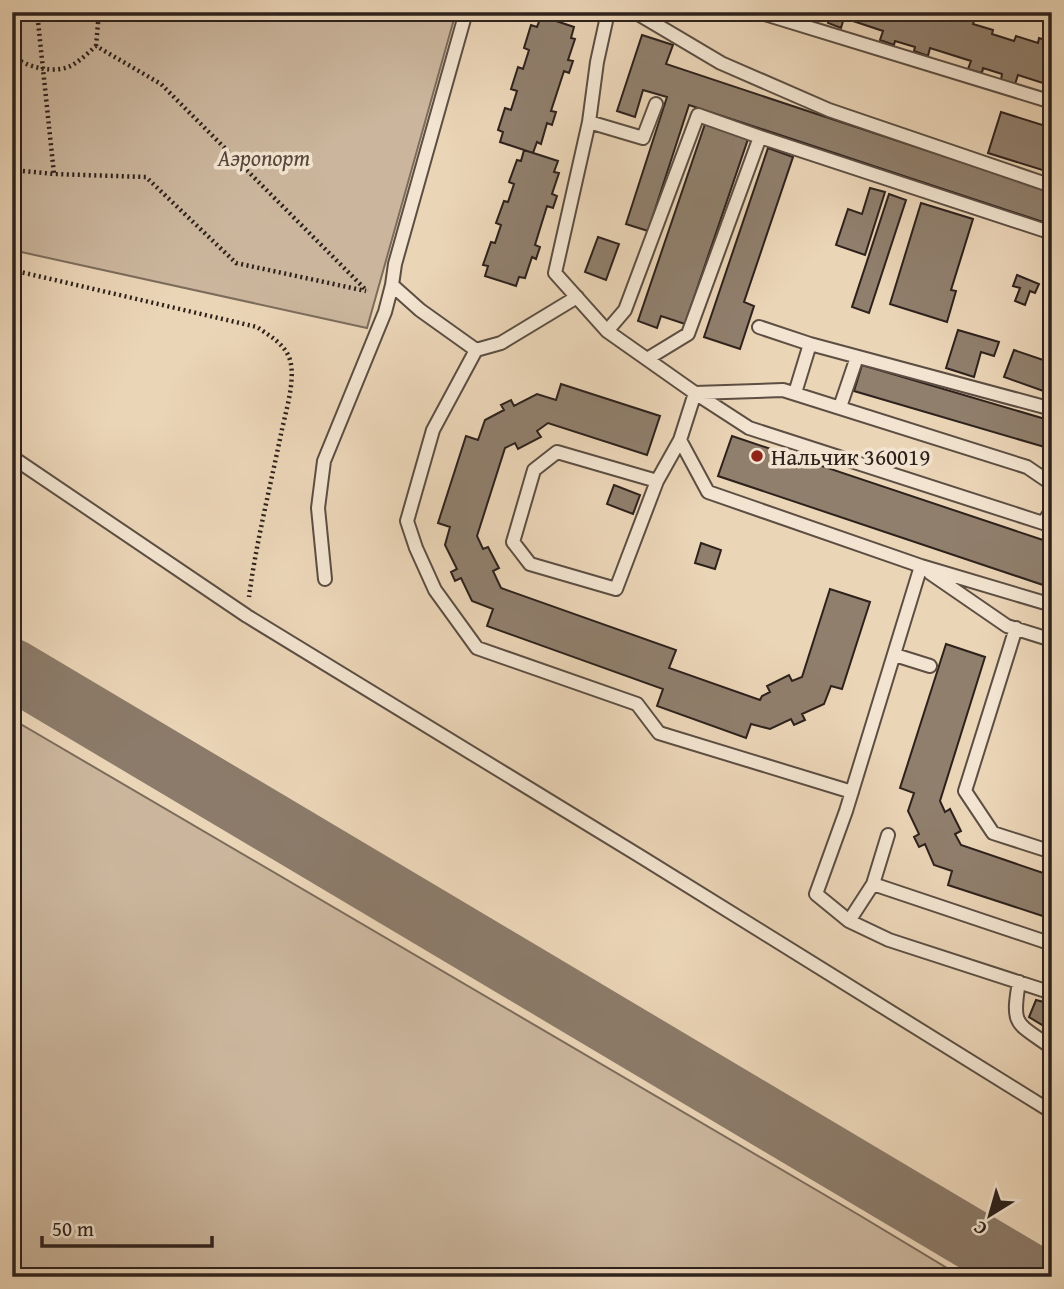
<svg xmlns="http://www.w3.org/2000/svg" width="1064" height="1289" viewBox="0 0 1064 1289" font-family="'Gentium Book Plus',serif">
	<rect width="100%" height="100%" fill="#ebd5b7"/>
	<filter id="stains"><feTurbulence type="fractalNoise" baseFrequency=".00286" numOctaves="4"/><feColorMatrix values="0 0 0 0 .2 0 0 0 0 .09 0 0 0 0 .02 0 0 0 .5 -.17"/></filter>
	<radialGradient id="worn" r=".72"><stop offset=".6" stop-color="#630" stop-opacity="0"/><stop offset="1" stop-color="#630" stop-opacity=".3"/></radialGradient>
	<path fill="#cbb69d" stroke="#7c6c5c" stroke-width="2" d="M12 12H456L367 328 12 250Z
		M12 719 859 1215 962 1277H12Z"/>
	<g fill="none" stroke-linecap="round" stroke-linejoin="round">
		<path stroke="#8c7b6a" stroke-width="61" d="M12 669 1035 1277"/>
	</g>
	<path fill="#907f6d" stroke="#2d211c" stroke-width="2" d="M529 12H551L549 19Z
		M810 12H923L937 17 938 12 952 16 953 12H957L975 18 973 24 993 30 992 34 1014 41 1016 36 1038 43 1039 38 1052 42V86L1018 75 1015 84 1001 80 1002 74 983 68 982 73 968 69 971 61 930 48 928 56 914 51 915 47 895 41 894 45 880 40 883 31 844 18 841 28 828 23 829 19Z
		M541 16 574 27 571 38 575 39 568 60 573 61 569 73 564 71 551 111 556 112 552 125 547 123 541 144 537 142 533 153 500 142 503 132 498 130 505 108 511 110 517 91 511 89 518 67 523 69 529 50 524 48 531 25 537 27Z
		M642 35 673 45 666 64 1052 192V225L689 105 648 231 626 224 667 97 643 90 635 117 617 111Z
		M1001 112 1052 128V173L988 153Z
		M705 124 748 139 685 324 661 316 657 328 638 321Z
		M768 148 793 157 744 302 754 306 740 349 704 337Z
		M524 150 558 161 554 172 559 173 552 194 557 196 553 208 547 206 535 245 540 247 536 259 532 257 525 278 519 277 516 286 485 276 488 266 483 265 491 242 495 243 501 225 496 223 504 201 508 202 514 184 509 182 517 160 521 161Z
		M870 188 885 192 865 255 836 245 848 209 862 214Z
		M889 194 906 200 869 313 852 307Z
		M921 203 973 219 951 290 956 291 947 322 890 304Z
		M598 237 619 244 606 280 585 272Z
		M1017 275 1039 284 1035 293 1030 291 1025 305 1015 301 1020 288 1013 286Z
		M958 330 999 342 994 356 981 352 974 377 946 368Z
		M1014 350 1052 363V394L1004 377Z
		M862 365 1052 421V436L1048 448 854 391Z
		M561 384 660 416 647 455 548 423 537 431 541 437 518 449 515 443 505 448 477 536 483 549 488 547 499 568 493 571 501 588 676 650 669 668 760 700 762 696 770 692 767 686 789 675 792 681 802 677 830 589 870 602 842 689 831 686 824 704 802 714 805 720 794 725 791 719 770 729 751 724 746 738 657 706 663 689 487 626 493 609 472 601 461 578 455 581 451 572 457 569 445 545 450 527 438 523 466 436 478 440 485 420 504 410 501 405 511 400 514 406 537 394 556 400Z
		M732 436 1052 543V588L718 476Z
		M614 485 640 495 633 514 607 504Z
		M701 543 721 550 715 569 695 563Z
		M946 644 985 657 940 801 945 812 950 809 961 831 955 834 961 845 1052 876V919L948 885 952 871 934 865 925 844 919 847 914 837 919 834 908 811 914 793 900 788Z
		M1036 1000 1052 1004V1031L1029 1017Z"/>
	<g fill="none" stroke-linecap="round" stroke-linejoin="round">
		<defs>
			<path id="lane" d="M466 12 395 264 392 285 420 310 476 350 501 343 577 297
				M608 12 597 62 589 122 555 273 607 331 695 393 783 390 1027 467 1052 484
				M635 12 721 63 829 110 1052 186
				M758 12 1052 102
				M589 122 643 138 656 104
				M759 327 810 344
				M607 331 625 310 698 115 760 137
				M476 350 433 430 407 521 416 548 435 590 477 648 637 704 659 733 852 792
				M647 359 688 334 760 137 1052 233
				M795 393 810 344 1052 409
				M840 407 857 357
				M12 457 247 616 643 858 1052 1112
				M657 481 616 589 530 564 513 542 534 470 557 452 657 481 680 440
				M1052 510 1043 523 749 428 695 393 680 440 708 492 921 566 1052 605
				M921 566 846 811 816 894 849 921 889 940 1052 993
				M930 573 1007 626 1052 640
				M325 579 318 508 324 461 385 312 392 285
				M1016 628 965 791 993 833 1052 852
				M895 655 930 666
				M873 884 888 835
				M849 921 873 884 1052 944
				M1019 982C1011 1028 1017 1022 1052 1048"/>
		</defs>
		<use href="#lane" stroke="#5c4e43" stroke-width="16"/>
		<path stroke="#2d211c" stroke-width="4.5" stroke-dasharray="2 3.5" stroke-linecap="butt" d="M37 12 54 174
			M12 20 104 12
			M96 46 99 12
			M12 55C26 68 58 75 74 64 82 59 89 52 96 46L161 84 367 291
			M12 170 54 174 146 177 236 263 366 291
			M12 270 257 327C270 336 285 344 290 360 296 380 285 414 281 434 270 488 256 543 249 597"/>
		<use href="#lane" stroke="#f2e4d0" stroke-width="12"/>
	</g>
	<circle fill="#8f2418" stroke="#f2e4d0" stroke-width="2.5" cx="757" cy="456" r="7"/>
	<g text-anchor="middle" dominant-baseline="central" stroke-width="7" stroke-linejoin="round" paint-order="stroke">
		<g font-size="23" font-style="italic" fill="#54463c" stroke="#f2e4d0">
			<text x="264" y="157">Аэропорт</text>
		</g>
		<g font-size="23" fill="#2d211c" stroke="#f2e4d0" text-anchor="start">
			<text x="771" y="456">Нальчик 360019</text>
		</g>
	</g>
	<rect width="1064" height="1289" fill="none" stroke="#ebd5b7" stroke-width="42"/>
	<rect x="14" y="14" width="1036" height="1261" fill="none" stroke="#2d211c" stroke-width="3.5"/>
	<rect x="21" y="21" width="1022" height="1247" fill="none" stroke="#2d211c" stroke-width="2"/>
	<g transform="translate(990 1215) rotate(217)" stroke="#f2e4d0" stroke-width="5" paint-order="stroke">
	<path d="M0-5L12 26L0 18L-12 26Z" fill="#2d211c"/>
	<text y="-10" font-size="19" font-weight="bold" text-anchor="middle" fill="#2d211c">С</text>
	</g>
	<path d="M42 1236v10h170v-10" fill="none" stroke="#2d211c" stroke-width="3.5"/>
	<text x="52" y="1236" font-size="21" fill="#2d211c" stroke="#f2e4d0" stroke-width="5" paint-order="stroke">50 m</text>
	<rect width="100%" height="100%" filter="url(#stains)"/>
	<rect width="100%" height="100%" fill="url(#worn)"/>
</svg>
